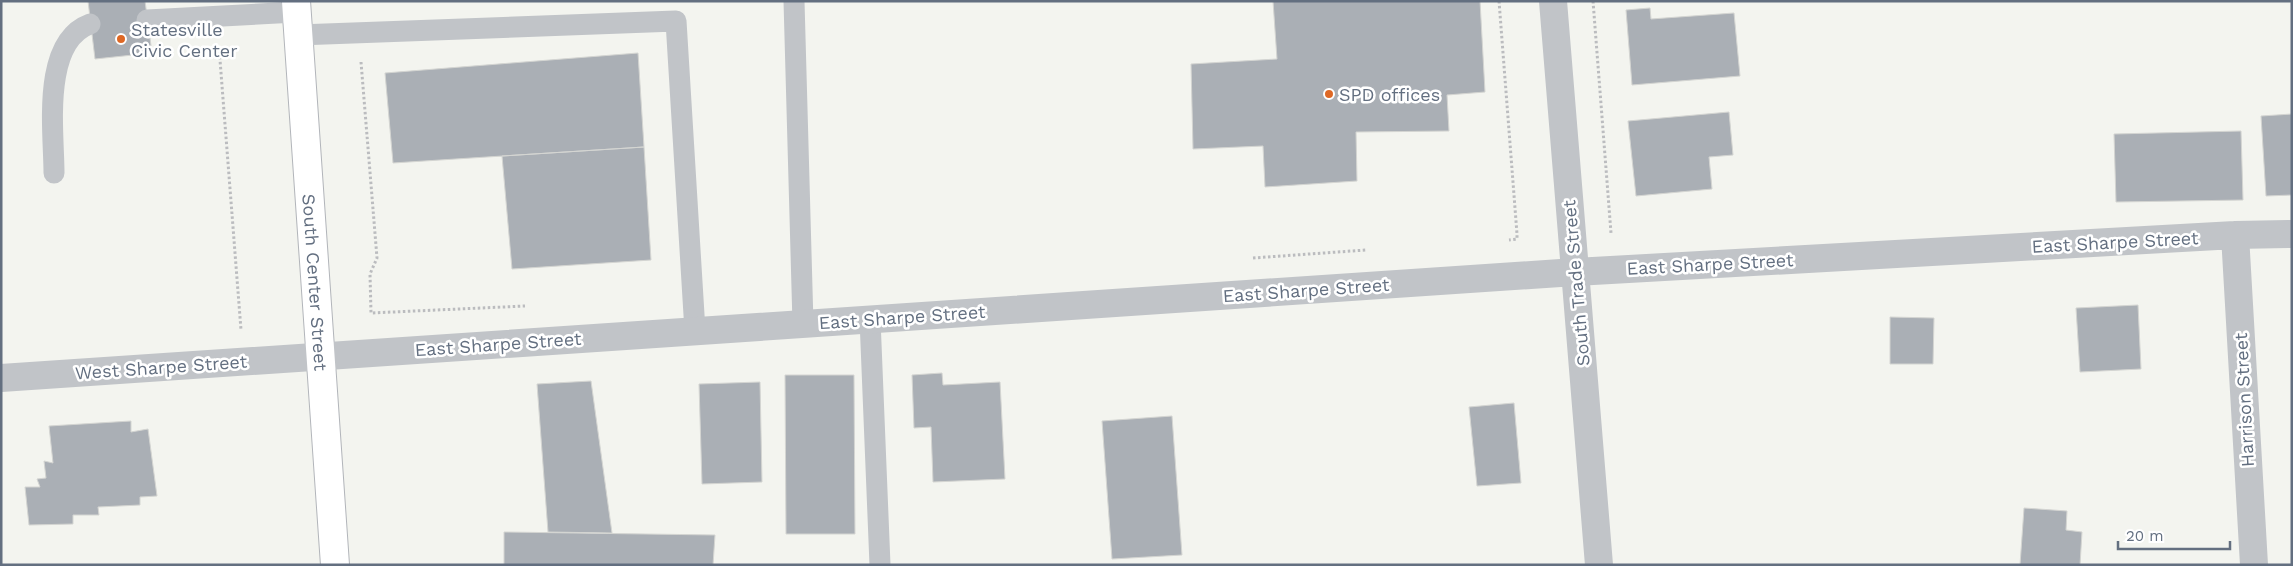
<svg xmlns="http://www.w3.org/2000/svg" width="2293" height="566" viewBox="0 0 2293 566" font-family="'Work Sans',sans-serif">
	<rect width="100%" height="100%" fill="#f3f4ef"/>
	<path fill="#aaafb5" stroke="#d4d5d2" d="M88 1H145L152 53 95 59Z
		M1273 1H1480L1485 92 1447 95 1449 131 1356 132 1357 181 1265 187 1263 146 1193 149 1191 64 1277 59Z
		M1650 8 1651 19 1734 13 1740 76 1632 85 1626 10Z
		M638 53 644 147 393 163 385 73Z
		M1729 112 1733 155 1709 157 1712 189 1636 196 1628 121Z
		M2292 114V195L2266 196 2261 116Z
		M2241 131 2243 200 2116 202 2114 134Z
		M644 147 651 260 512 269 502 156Z
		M2138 305 2141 369 2080 372 2076 308Z
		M1890 317 1934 318 1933 364H1890Z
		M942 373 943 385 1000 382 1005 479 933 482 931 427 914 428 912 375Z
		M785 375H854L855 534H786Z
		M591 381 612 533 548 532 537 384Z
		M760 382 762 482 702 484 699 384Z
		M1514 403 1521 483 1477 486 1469 407Z
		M1172 416 1182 555 1112 559 1102 421Z
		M131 421V432L148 429 157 496 140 497V505L98 507 99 515H73V524L29 525 25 487H40L37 479 46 478 44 461 53 463 49 426Z
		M2024 508 2067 511 2066 530 2082 532 2080 565H2020Z
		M504 532 715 535 713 565H504Z"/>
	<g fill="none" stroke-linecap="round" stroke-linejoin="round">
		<defs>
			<g id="primary">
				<path id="s1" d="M296 1 335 565"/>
			</g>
		</defs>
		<use href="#primary" stroke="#b2b5ba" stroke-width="30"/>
		<path stroke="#bbbcbf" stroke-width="3" stroke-dasharray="2.5 2.5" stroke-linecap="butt" d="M1499 1 1517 234V239L1509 240
			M1593 1 1611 233
			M219 47 241 330
			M361 62 377 258 370 274 371 313 525 306
			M1253 258 1366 250"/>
		<path stroke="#c1c4c8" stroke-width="21" d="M794 1 803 324
			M147 20 296 12
			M298 35 676 21 695 331
			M54 173C54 132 41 42 90 24
			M870 319 880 565"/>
		<path stroke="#c1c4c8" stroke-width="28" d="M1553 1 1599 565
			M2235 235 2254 565
			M1 378 1575 272 2235 235 2292 234"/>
		<use href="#primary" stroke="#fff" stroke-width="28"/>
	</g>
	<g fill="#de6825" stroke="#fff" stroke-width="2">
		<circle cx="121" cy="39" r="5"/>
		<circle cx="1329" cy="94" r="5"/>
	</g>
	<g text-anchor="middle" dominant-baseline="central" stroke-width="5" stroke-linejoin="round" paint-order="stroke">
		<g font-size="18" fill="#636f80" stroke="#fff" text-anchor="start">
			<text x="131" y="29">Statesville<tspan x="131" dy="21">Civic Center</tspan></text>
			<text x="1339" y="94">SPD offices</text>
		</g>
		<g font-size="18" fill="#636f80" stroke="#fff">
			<text transform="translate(2115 242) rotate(-3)">East Sharpe Street</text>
			<text transform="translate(1710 264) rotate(-3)">East Sharpe Street</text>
			<text stroke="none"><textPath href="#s1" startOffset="282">South Center Street</textPath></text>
			<text transform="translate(1576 283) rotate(-95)">South Trade Street</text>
			<text transform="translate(1306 290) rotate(-4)">East Sharpe Street</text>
			<text transform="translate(902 317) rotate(-4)">East Sharpe Street</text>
			<text transform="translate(498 344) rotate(-4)">East Sharpe Street</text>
			<text transform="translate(161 367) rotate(-4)">West Sharpe Street</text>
			<text transform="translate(2244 400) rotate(-93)">Harrison Street</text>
		</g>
	</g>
	<rect width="2293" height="566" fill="none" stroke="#636f80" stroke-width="5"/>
	<path d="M2118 541v8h112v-8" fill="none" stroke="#636f80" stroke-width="2.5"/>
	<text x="2126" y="541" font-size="15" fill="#636f80" stroke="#ffffff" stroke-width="4" paint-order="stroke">20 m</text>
</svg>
